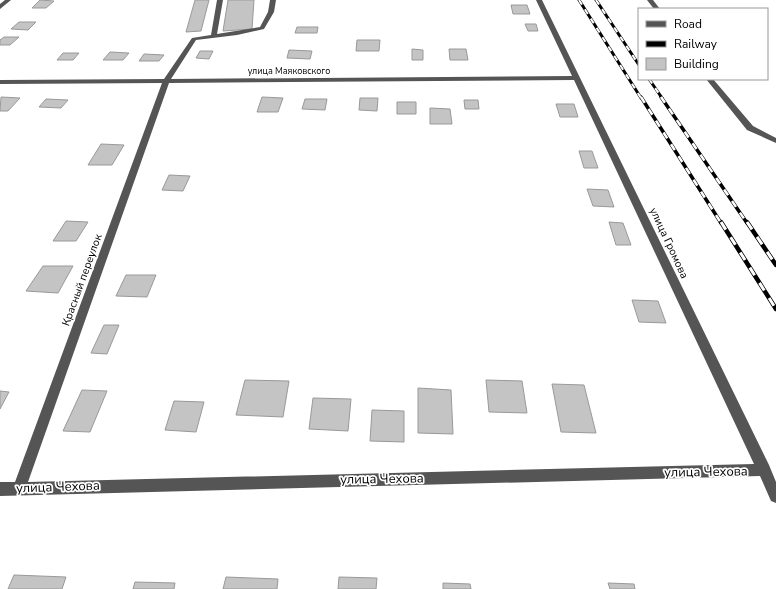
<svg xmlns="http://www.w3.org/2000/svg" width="776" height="589" viewBox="0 0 776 589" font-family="'Nunito Sans',sans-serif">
	<rect width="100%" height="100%" fill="#fff"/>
	<path fill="#c4c4c4" stroke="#999" d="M40 0 54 1 46 8H32Z
		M195 0H209L201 31 186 32Z
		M228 0H254L252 29 223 31Z
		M511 5H527L530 14H513Z
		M19 22H36L28 30 11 29Z
		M525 24H536L538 31H528Z
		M297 27H318L317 33H295Z
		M4 37H19L10 45H0V40Z
		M357 40H380L379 51H356Z
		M412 49 423 50V60H412Z
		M449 49H466L468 60H450Z
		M289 50 312 51 310 59 287 58Z
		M200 51H213L209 59 196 58Z
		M110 52 129 53 123 60H103Z
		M63 53H79L73 60H57Z
		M144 54 164 55 159 61H139Z
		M1 97 20 98 8 111H0Z
		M262 97 283 98 278 112H257Z
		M360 98H378L377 111 359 110Z
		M46 99 68 100 61 108 39 107Z
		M305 99H327L325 110 302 109Z
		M464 100H478L479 109H465Z
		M397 102H416V114H397Z
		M556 104H574L578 117H560Z
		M430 108 450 109 452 124H430Z
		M101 144 124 145 112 165H88Z
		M579 151H592L598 168H584Z
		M169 175 190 176 183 191 162 190Z
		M587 189 608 190 614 207 593 206Z
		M66 221 88 222 76 241H53Z
		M609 222 623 223 631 245H616Z
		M43 266H73L58 293 26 291Z
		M126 275H156L147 297 116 296Z
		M632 300 658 301 666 323 639 322Z
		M104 325H119L107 354 91 353Z
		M245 380 289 381 283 417 236 415Z
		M486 380 522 381 527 413 489 412Z
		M552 384 584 385 596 433 561 432Z
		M418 388 451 390 453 434 418 433Z
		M82 390 107 391 90 432 63 431Z
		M0 391 9 392 0 409Z
		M313 398 351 399 348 431 309 429Z
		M174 401 204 402 196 432 165 430Z
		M372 410 404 411V442L370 441Z
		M14 575 66 577 62 589H8Z
		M226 577 278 579 277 589H223Z
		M339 577 377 578 376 589H338Z
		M135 582 175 583 174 589H133Z
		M443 583 470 584 471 589H443Z
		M608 583 634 584 635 589H610Z"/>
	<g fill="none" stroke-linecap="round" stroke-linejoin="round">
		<path fill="#555" fill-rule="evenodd" d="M5 0H11L0 9V4Z
			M217 0H223L217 34 260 27 268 12 270 0H276L274 12 264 29 237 35 196 40 171 79 572 76 536 0H542L769 465 776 482V503L771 501 760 476 0 496V482H15L162 83 0 84V80L164 79 192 38 211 35ZM574 80 754 464 28 482 169 83Z
			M647 0H653L660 9H654Z
			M706 79H713L753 126 776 138V143L747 130Z"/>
		<defs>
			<path id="rail-far2" d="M579 0 641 98
				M596 0 639 65
				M649 79 662 98"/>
			<path id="rail-far1" d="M641 97 721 223
				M661 97 747 223"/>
			<path id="rail" d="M721 222 776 309
				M747 222 776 265"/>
		</defs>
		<use href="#rail-far2" stroke="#000" stroke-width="3"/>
		<use href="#rail-far1" stroke="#000" stroke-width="3.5"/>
		<use href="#rail" stroke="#000" stroke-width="4.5"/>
		<use href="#rail-far2" stroke="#fff" stroke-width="2" stroke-dasharray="5.5" stroke-linecap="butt"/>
		<use href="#rail-far1" stroke="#fff" stroke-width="2.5" stroke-dasharray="7" stroke-linecap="butt"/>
		<use href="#rail" stroke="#fff" stroke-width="3" stroke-dasharray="9" stroke-linecap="butt"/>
	</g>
	<g text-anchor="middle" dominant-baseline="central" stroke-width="3.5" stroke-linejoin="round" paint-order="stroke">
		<g font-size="9" fill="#000" stroke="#fff">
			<text x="289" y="71">улица Маяковского</text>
		</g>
		<g font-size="11" fill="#000" stroke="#fff">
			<text transform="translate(669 243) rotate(65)">улица Громова</text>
			<text transform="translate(82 280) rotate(-70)">Красный переулок</text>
		</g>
		<g font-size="13" fill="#000" stroke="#fff">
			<text transform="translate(706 472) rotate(-1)">улица Чехова</text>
			<text transform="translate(382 479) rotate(-1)">улица Чехова</text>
			<text transform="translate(58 487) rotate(-2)">улица Чехова</text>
		</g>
	</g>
	<rect x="638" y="8" width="130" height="72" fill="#ffffff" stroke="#999999"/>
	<rect x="646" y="21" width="20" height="6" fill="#555555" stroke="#999999"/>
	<text x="674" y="28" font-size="12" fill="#000000">Road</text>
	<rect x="646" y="41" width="20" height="6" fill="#000000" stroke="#999999"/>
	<text x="674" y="48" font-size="12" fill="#000000">Railway</text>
	<rect x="646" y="58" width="20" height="12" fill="#c4c4c4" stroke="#999999"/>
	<text x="674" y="68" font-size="12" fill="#000000">Building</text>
</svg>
